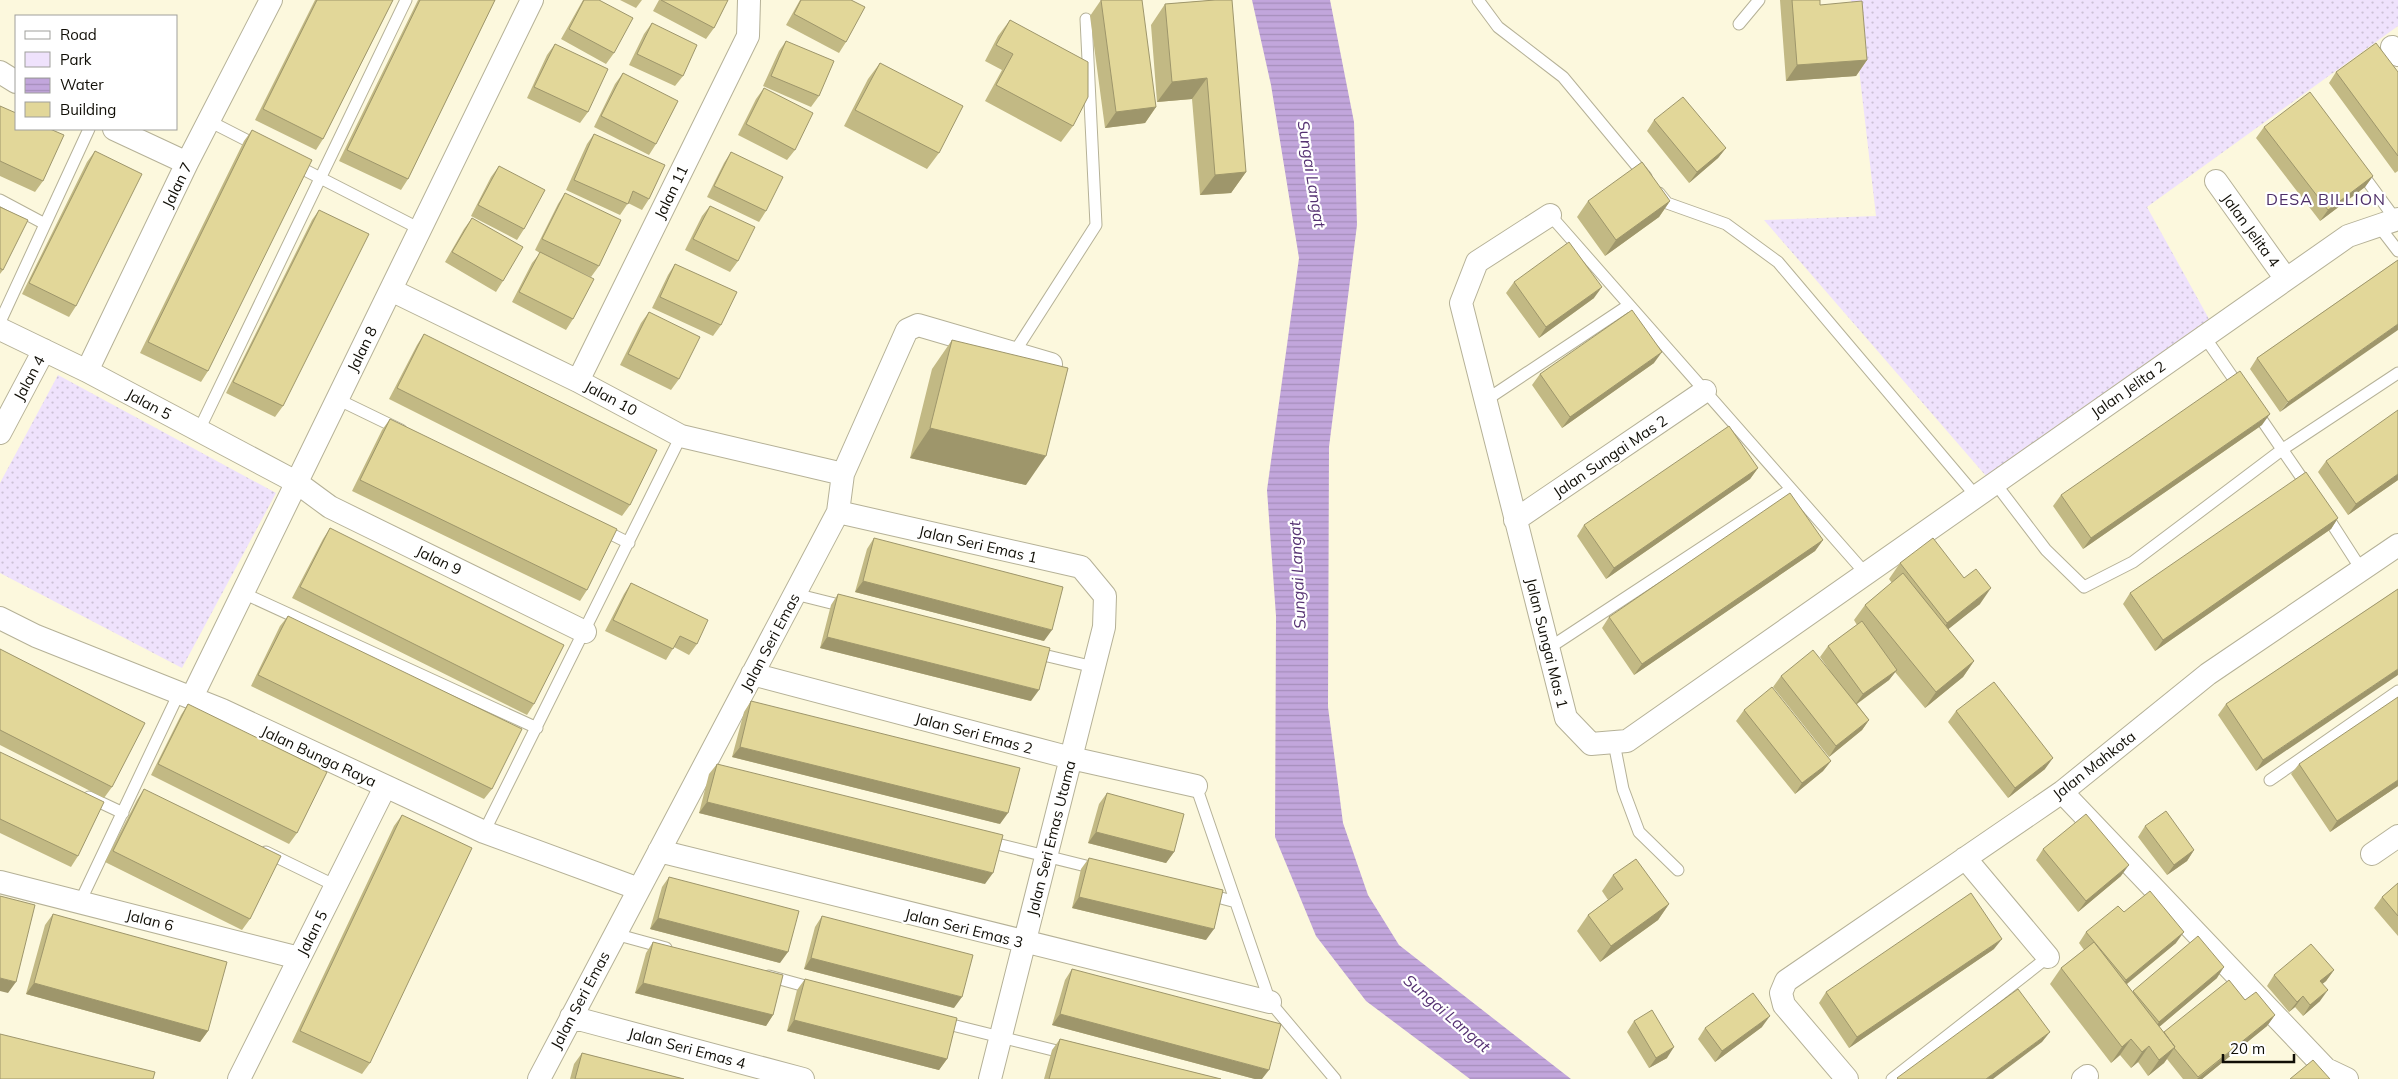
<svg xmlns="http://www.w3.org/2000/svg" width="2398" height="1079" viewBox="0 0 2398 1079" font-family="Mulish,sans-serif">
	<defs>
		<pattern id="green-dots" width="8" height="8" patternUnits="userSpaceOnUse" patternTransform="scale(1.25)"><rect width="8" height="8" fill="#efe2fc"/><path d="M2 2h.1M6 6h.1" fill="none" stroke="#ccc1d6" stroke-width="1.8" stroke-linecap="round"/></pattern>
		<pattern id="water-rules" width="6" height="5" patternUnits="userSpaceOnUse" patternTransform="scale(1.25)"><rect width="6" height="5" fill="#c2a6dc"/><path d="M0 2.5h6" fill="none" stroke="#a68ebb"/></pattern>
	</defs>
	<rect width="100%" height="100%" fill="#fcf8dd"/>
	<path fill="url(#green-dots)" d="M1851 0H2398V26L2147 207 2209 319 1986 476 1764 220 1876 216Z
		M58 375 276 493 182 668 0 573V483Z"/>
	<path fill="url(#water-rules)" d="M1252 0H1330L1354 122 1357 225 1329 447 1328 707 1343 823 1368 895 1399 945 1571 1079H1470L1366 1001 1316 936 1275 837 1276 616 1267 490 1299 258 1271 85Z"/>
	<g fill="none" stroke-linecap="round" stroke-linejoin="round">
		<defs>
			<path id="lane" d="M1478 0 1498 27 1563 77 1646 177
				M1739 24 1759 0
				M209 121 258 146
				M295 165 420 229
				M2360 171 2396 220
				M1659 193 1667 203 1726 224 1778 262 1976 496
				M0 200 45 224
				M1550 215 1866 574
				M2378 225 2398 251
				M0 322 89 129
				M2204 336 2240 388
				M1014 353 1096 225 1086 19
				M337 399 401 430
				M1486 400 1629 305
				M2255 410 2308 487
				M199 430 406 0
				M1995 483 2046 550 2084 587 2133 562 2283 449 2398 373
				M2325 513 2361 569
				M601 529 629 543
				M243 593 537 728
				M795 594 847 607
				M1549 648 1791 489
				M1035 653 1094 667
				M1614 743 1623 789 1639 832 1678 870
				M2270 780 2398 691
				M1196 786 1270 1002 1335 1079
				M89 797 123 813
				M484 832 681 436
				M985 841 1098 869
				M266 852 336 886
				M1206 894 1236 902
				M80 902 179 693
				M615 934 666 948
				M769 976 816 989
				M940 1022 1065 1053
				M1892 1079 2048 957"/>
			<path id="street" d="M2392 47 2398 55
				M0 72 16 82
				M114 129 187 163
				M2216 181 2286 279
				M1550 215 1477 262 1461 303 1566 718 1591 744 1627 741 2348 236 2398 219
				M391 290 578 381 681 436 843 474
				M0 329 87 371 296 482 330 507 585 632
				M87 371 187 163 271 0
				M578 381 748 36 749 0
				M0 433 44 350
				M838 512 1081 567 1105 596 1104 627 990 1079
				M1515 520 1705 391
				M0 618 36 636 222 710 484 832 639 889
				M752 674 1071 758 1196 786
				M192 697 532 0
				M2062 792 2326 1069 2347 1079
				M659 851 1270 1002
				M2372 854 2398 836
				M1965 858 2048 957
				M0 882 299 958
				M571 1017 803 1079
				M239 1079 385 787
				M539 1079 838 512 843 474 907 330 918 325 1051 364
				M1847 1079 1784 1005 1781 993 1786 981 2062 792 2208 674 2398 545
				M2083 1079 2087 1076"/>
		</defs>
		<use href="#lane" stroke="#b5b197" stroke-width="13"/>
		<use href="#street" stroke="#b5b197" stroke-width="24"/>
		<use href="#lane" stroke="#fff" stroke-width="11"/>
		<use href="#street" stroke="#fff" stroke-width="22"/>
	</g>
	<path fill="#c2b984" d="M315 0H393L323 139 316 150 255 120Z
		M418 0H495L408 179 401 190 339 161Z
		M583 0H599L614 53 606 64 561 39Z
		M620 0H642L636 8Z
		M659 0H728L714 28 706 39 653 11Z
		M800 0H851L846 42 839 53 786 25Z
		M1101 0 1156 107 1145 123 1105 128 1090 16Z
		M1215 0 1246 172 1231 193 1200 195 1192 99 1157 102 1151 25 1165 4Z
		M1780 0H1820V5L1867 60 1856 76 1786 81Z
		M1010 20 1073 126 1061 142 985 101 1002 70 985 61 998 36Z
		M652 23 683 76 675 86 629 65 644 34Z
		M786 41 819 96 811 107 763 86 779 51Z
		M555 44 588 112 580 123 527 98 547 55Z
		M880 63 939 153 927 169 844 126 868 79Z
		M2336 72H2398V171L2395 173 2329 83Z
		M623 73 656 144 649 155 594 127 615 84Z
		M764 88 795 150 787 160 738 135 756 99Z
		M0 106 43 181 35 192 0 176Z
		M1654 120 1726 148 1718 158 1689 183 1647 131Z
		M2264 127 2373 176 2365 187 2320 221 2256 138Z
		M252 130 208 371 201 382 140 353 244 141Z
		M594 134 649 199 642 210 628 203 620 215 566 190 587 144Z
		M95 151 76 306 69 317 22 294 87 162Z
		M731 152 766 211 759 222 707 197 724 163Z
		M499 166 524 229 517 240 471 216 491 177Z
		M565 193 599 266 591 277 560 262 573 319 566 330 512 302 532 263 540 253 535 250 558 204Z
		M1588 201H1670L1659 217 1605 256 1577 217Z
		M710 206 738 261 730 272 685 250 702 216Z
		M0 207 3 270 0 274Z
		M319 210 283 406 275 417 226 393 312 220Z
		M472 218 503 281 496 292 445 262 464 229Z
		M2398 260 2280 412 2250 369 2257 358Z
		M675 264 721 325 713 336 652 308 668 275Z
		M1514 282 1594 298 1539 338 1506 293Z
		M649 312 679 379 671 390 620 365 641 323Z
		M424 334 630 505 622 516 389 399 417 345Z
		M952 340 1026 485 910 458 932 369Z
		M1654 363 1562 428 1532 385 1540 374Z
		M390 419 587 590 580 601 352 491 382 430Z
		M2262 425 2083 549 2053 506 2061 495Z
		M2326 461 2398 480 2348 515 2318 472Z
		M1758 468 1750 479 1606 579 1577 536 1584 525Z
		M2338 518 2331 529 2155 651 2123 604 2130 593Z
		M330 528 534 704 527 715 292 598 323 539Z
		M874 538 1044 641 855 592 867 549Z
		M1823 540 1815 551 1634 675 1602 628 1609 617Z
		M1900 563 1980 604 1948 629 1974 661 1963 677 1925 708 1895 672 1889 680 1857 704 1869 720 1862 730 1829 757 1773 687 1781 676 1830 671 1820 657 1828 646 1857 625 1854 620 1865 605 1892 583 1889 579Z
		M631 583 697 644 689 655 674 647 666 660 605 631 624 594Z
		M2398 589 2256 771 2218 715 2226 704Z
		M838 594 1031 701 820 648 831 605Z
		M288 616 492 789 484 799 251 686 280 626Z
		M0 649 112 787 104 798 0 745Z
		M751 701 1000 824 732 757 744 712Z
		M188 704 297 833 289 844 151 775 181 715Z
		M1744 710 1831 761 1823 771 1795 794 1736 721Z
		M1956 711 2045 769 2008 798 1948 722Z
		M0 752 78 856 71 867 0 833Z
		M717 764 985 884 699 813 709 774Z
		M2299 764 2398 786 2330 832 2291 774Z
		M144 789 250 919 242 930 105 862 137 800Z
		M1107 793 1174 852 1166 863 1088 843 1099 804Z
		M402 815 370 1063 362 1074 292 1042 394 826Z
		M2145 826 2194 850 2187 861 2167 875 2138 837Z
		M2043 849 2121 876 2078 912 2036 860Z
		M1089 858 1206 940 1072 908 1081 869Z
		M1613 875 1669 904 1658 920 1600 962 1577 931 1588 915 1608 900 1602 891Z
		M669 877 780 963 650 929 662 887Z
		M2398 883V936L2374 908 2382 897Z
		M2124 912 2176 943 2127 984 2132 992 2217 978 2159 1027 2164 1032 2245 1000 2275 1015 2267 1026 2202 1079H2183L2167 1059 2164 1063 2148 1076 2138 1062 2131 1068 2120 1055 2111 1063 2050 984 2061 968 2084 950 2079 943 2086 932Z
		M53 914 208 1031 200 1042 26 994 45 925Z
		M822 916 954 1008 804 969 815 927Z
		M653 942 773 1015 766 1026 635 993 646 953Z
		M1994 949 1849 1048 1819 1003 1826 992Z
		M1072 969 1262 1079H1255L1052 1025 1065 980Z
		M2334 970 2326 981 2322 984 2320 1001 2303 1016 2295 1007 2289 1012 2267 986 2274 975Z
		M805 979 947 1059 939 1070 787 1031 797 990Z
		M1634 1021 1667 1058 1649 1068 1627 1032Z
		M1762 1027 1715 1062 1698 1039 1705 1028Z
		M1060 1039 1221 1079H1044L1052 1050Z
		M582 1053 684 1079H570L574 1064Z"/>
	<path fill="#9e966b" d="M1867 60 1856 76 1786 81 1797 65Z
		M1207 78 1192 99 1157 102 1172 82Z
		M1156 107 1145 123 1105 128 1116 112Z
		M1726 148 1718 158 1689 183 1697 172Z
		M1246 172 1231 193 1200 195 1215 175Z
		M2373 176 2365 187 2320 221 2328 210Z
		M1670 201 1659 217 1605 256 1616 240Z
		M1602 287 1594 298 1539 338 1546 327Z
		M2398 324V330L2280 412 2288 402Z
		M1662 352 1654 363 1562 428 1570 417Z
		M2270 414 2262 425 2083 549 2091 538Z
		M930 428 1046 456 1026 485 910 458Z
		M1758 468 1750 479 1606 579 1614 568Z
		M2398 474V480L2348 515 2356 504Z
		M2338 518 2331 529 2155 651 2163 640Z
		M1823 540 1815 551 1634 675 1642 664Z
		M863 581 1052 630 1044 641 855 592Z
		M1991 588 1980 604 1936 639 1947 623Z
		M827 637 1039 690 1031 701 820 648Z
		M1974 661 1963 677 1925 708 1936 692Z
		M2398 669V675L2256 771 2263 760Z
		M1897 670 1889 680 1855 705 1863 694Z
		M1869 720 1862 730 1829 757 1836 746Z
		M740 747 1008 813 1000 824 732 757Z
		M2053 758 2045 769 2008 798 2015 788Z
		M1831 761 1823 771 1795 794 1802 783Z
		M2398 780V786L2330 832 2337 821Z
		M707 802 993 873 985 884 699 813Z
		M1096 832 1174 852 1166 863 1088 843Z
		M2194 850 2187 861 2167 875 2174 865Z
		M2129 865 2121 876 2078 912 2086 901Z
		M1079 897 1214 929 1206 940 1072 908Z
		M1669 904 1658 920 1600 962 1611 946Z
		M658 918 788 952 780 963 650 929Z
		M2184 932 2176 943 2118 991 2126 980Z
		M2002 939 1994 949 1849 1048 1857 1037Z
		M811 958 962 997 954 1008 804 969Z
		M2224 967 2217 978 2152 1033 2159 1022Z
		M2334 970 2326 981 2313 992 2320 981Z
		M0 978 16 982 8 993 0 991Z
		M34 983 208 1031 200 1042 26 994Z
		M643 983 773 1015 766 1026 635 993Z
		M2328 990 2320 1001 2303 1016 2310 1005Z
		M2303 996 2295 1007 2289 1012 2297 1002Z
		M1060 1014 1269 1070 1262 1079H1255L1052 1025Z
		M2275 1015 2267 1026 2202 1079H2197Z
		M1770 1016 1762 1027 1715 1062 1722 1051Z
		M794 1020 947 1059 939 1070 787 1031Z
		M2050 1032 2042 1042 1993 1079H1986Z
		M2131 1039 2120 1055 2111 1063 2122 1047Z
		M2149 1046 2138 1062 2131 1068 2142 1052Z
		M1674 1047 1667 1058 1649 1068 1656 1058Z
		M2175 1047 2164 1063 2148 1076 2159 1060Z"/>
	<path fill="#e2d799" stroke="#9e966b" d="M317 0H393L323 139 263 109Z
		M420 0H495L408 179 347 150Z
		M584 0H599L633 18 614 53 569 29Z
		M661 0H728L714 28Z
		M801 0H851L865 7 846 42 794 14Z
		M1101 0H1142L1156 107 1116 112Z
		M1215 0H1232L1246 172 1215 175 1207 78 1172 82 1165 4Z
		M1792 0H1820V5L1862 1 1867 60 1797 65Z
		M1010 20 1088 62V97L1073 126 996 85 1013 54 996 45Z
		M652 23 697 45 683 76 637 54Z
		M786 41 834 61 819 96 771 76Z
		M2376 43 2398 72V156L2336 72Z
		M555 44 608 69 588 112 534 87Z
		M880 63 963 106 939 153 855 110Z
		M623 73 678 101 656 144 601 116Z
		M764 88 813 113 795 150 746 124Z
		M2310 92 2373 176 2328 210 2264 127Z
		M1683 97 1726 148 1697 172 1654 120Z
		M0 106 16 113V129H50L64 135 43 181 0 161Z
		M252 130 312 160 208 371 148 342Z
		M594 134 665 165 649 199 633 191 628 204 574 180Z
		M95 151 142 174 76 306 29 283Z
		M731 152 783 177 766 211 714 186Z
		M1642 162 1670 201 1616 240 1588 201Z
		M499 166 545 190 524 229 478 205Z
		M565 193 621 220 599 266 542 239Z
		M710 206 755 227 738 261 693 239Z
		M0 207 28 220 3 270 0 268Z
		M319 210 369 234 283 406 233 382Z
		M472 218 523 247 503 281 452 252Z
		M1569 242 1602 287 1546 327 1514 282Z
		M540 252 594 279 573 319 519 292Z
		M2398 260V324L2288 402 2257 358Z
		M675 264 737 292 721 325 660 297Z
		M1632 310 1662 352 1570 417 1540 374Z
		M649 312 700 337 679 379 628 354Z
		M424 334 657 450 630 505 397 388Z
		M952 340 1068 368 1046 456 930 428Z
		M2240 371 2270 414 2091 538 2061 495Z
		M2398 410V474L2356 504 2326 461Z
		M390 419 617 529 587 590 360 480Z
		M1729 426 1758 468 1614 568 1584 525Z
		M2306 472 2338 518 2163 640 2130 593Z
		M1790 493 1823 540 1642 664 1609 617Z
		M330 528 564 645 534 704 300 587Z
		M874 538 1063 587 1052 630 863 581Z
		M1933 538 1964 578 1976 569 1991 588 1947 623 1900 563Z
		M1903 573 1974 661 1936 692 1865 605Z
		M631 583 708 620 697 644 680 636 673 649 613 620Z
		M2398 589V669L2263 760 2226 704Z
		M838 594 1050 648 1039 690 827 637Z
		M288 616 522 729 492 789 258 675Z
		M1862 621 1897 670 1863 694 1828 646Z
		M0 649 145 723 112 787 0 730Z
		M1813 650 1869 720 1836 746 1781 676Z
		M1994 682 2053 758 2015 788 1956 711Z
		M1772 687 1831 761 1802 783 1744 710Z
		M2398 697V780L2337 821 2299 764Z
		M751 701 1020 768 1008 813 740 747Z
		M188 704 327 772 297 833 158 764Z
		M0 752 104 802 78 856 0 819Z
		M717 764 1003 835 993 873 707 802Z
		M144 789 281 856 250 919 113 851Z
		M1107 793 1184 814 1174 852 1096 832Z
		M2166 811 2194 850 2174 865 2145 826Z
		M2086 814 2129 865 2086 901 2043 849Z
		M402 815 472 848 370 1063 300 1031Z
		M1089 858 1223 890 1214 929 1079 897Z
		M1636 859 1669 904 1611 946 1588 915 1623 889 1613 875Z
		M669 877 799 911 788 952 658 918Z
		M2398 883V916L2382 897Z
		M2150 891 2184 932 2126 980 2086 932 2118 906 2124 912Z
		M1971 893 2002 939 1857 1037 1826 992Z
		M0 896 35 905 16 982 0 978Z
		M53 914 227 962 208 1031 34 983Z
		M822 916 973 955 962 997 811 958Z
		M2198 936 2224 967 2159 1022 2133 991Z
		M653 942 783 975 773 1015 643 983Z
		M2094 942 2175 1047 2159 1060 2149 1046 2142 1052 2131 1039 2122 1047 2061 968Z
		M2311 944 2334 970 2320 981 2328 990 2310 1005 2303 996 2297 1002 2274 975Z
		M1072 969 1281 1024 1269 1070 1060 1014Z
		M805 979 957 1018 947 1059 794 1020Z
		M2229 980 2245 1000 2256 992 2275 1015 2198 1077 2174 1048 2175 1047 2164 1032Z
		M2018 989 2050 1032 1986 1079H1898L1897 1078Z
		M1753 993 1770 1016 1722 1051 1705 1028Z
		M1652 1010 1674 1047 1656 1058 1634 1021Z
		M0 1034 155 1072 153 1079H0Z
		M1060 1039 1221 1079H1049Z
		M582 1053 684 1079H575Z
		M2313 1060 2330 1079H2290Z"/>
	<g text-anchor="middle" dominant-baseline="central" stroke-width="4.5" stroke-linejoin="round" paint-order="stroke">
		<g font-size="15" fill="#100e06" stroke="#fff">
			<text transform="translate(177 185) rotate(-64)">Jalan 7</text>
			<text transform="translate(671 192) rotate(-64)">Jalan 11</text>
			<text transform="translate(2251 230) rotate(54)">Jalan Jelita 4</text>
			<text transform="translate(362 349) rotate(-64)">Jalan 8</text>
			<text transform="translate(29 378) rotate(-62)">Jalan 4</text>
			<text transform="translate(2128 389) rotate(-35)">Jalan Jelita 2</text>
			<text transform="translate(611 398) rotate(28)">Jalan 10</text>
			<text transform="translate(149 404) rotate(28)">Jalan 5</text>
			<text transform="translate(1610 456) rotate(-34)">Jalan Sungai Mas 2</text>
			<text transform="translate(978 544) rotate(13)">Jalan Seri Emas 1</text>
			<text transform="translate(439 560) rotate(26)">Jalan 9</text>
			<text transform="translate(770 642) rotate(-62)">Jalan Seri Emas</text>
			<text transform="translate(1547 643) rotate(76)">Jalan Sungai Mas 1</text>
			<text transform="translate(974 733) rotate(15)">Jalan Seri Emas 2</text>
			<text transform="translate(319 756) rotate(25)">Jalan Bunga Raya</text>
			<text transform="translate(2094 765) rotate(-38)">Jalan Mahkota</text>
			<text transform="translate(1051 838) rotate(-76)">Jalan Seri Emas Utama</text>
			<text transform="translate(150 920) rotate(14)">Jalan 6</text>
			<text transform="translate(964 928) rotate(14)">Jalan Seri Emas 3</text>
			<text transform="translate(312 933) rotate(-63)">Jalan 5</text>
			<text transform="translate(580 1000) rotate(-62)">Jalan Seri Emas</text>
			<text transform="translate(687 1048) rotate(15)">Jalan Seri Emas 4</text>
		</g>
		<g font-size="16" font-style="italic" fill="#553172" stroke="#fff">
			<text transform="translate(1312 174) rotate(81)">Sungai Langat</text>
			<text transform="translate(1297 575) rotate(-93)">Sungai Langat</text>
			<text transform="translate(1447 1013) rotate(41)">Sungai Langat</text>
		</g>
		<g font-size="16" letter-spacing="1" fill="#4d2e67" stroke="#fff">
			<text x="2326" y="199">DESA BILLION</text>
		</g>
	</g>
	<rect x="15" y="15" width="162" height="115" fill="#ffffff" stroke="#9f9f9b"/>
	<rect x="25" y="31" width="25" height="8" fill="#ffffff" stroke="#9f9f9b"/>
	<text x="60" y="40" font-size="15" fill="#100e06">Road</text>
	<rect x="25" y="52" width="25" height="15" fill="#efe2fc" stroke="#9f9f9b"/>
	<text x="60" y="65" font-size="15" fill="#100e06">Park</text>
	<rect x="25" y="78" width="25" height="15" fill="url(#water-rules)" stroke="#9f9f9b"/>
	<text x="60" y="90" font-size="15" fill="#100e06">Water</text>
	<rect x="25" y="102" width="25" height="15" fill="#e2d799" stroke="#9f9f9b"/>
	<text x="60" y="115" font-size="15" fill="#100e06">Building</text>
	<path d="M2223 1054v8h71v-8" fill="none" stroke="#100e06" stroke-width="2.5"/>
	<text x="2230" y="1054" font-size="15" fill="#100e06" stroke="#ffffff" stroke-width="4" paint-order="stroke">20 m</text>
</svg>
